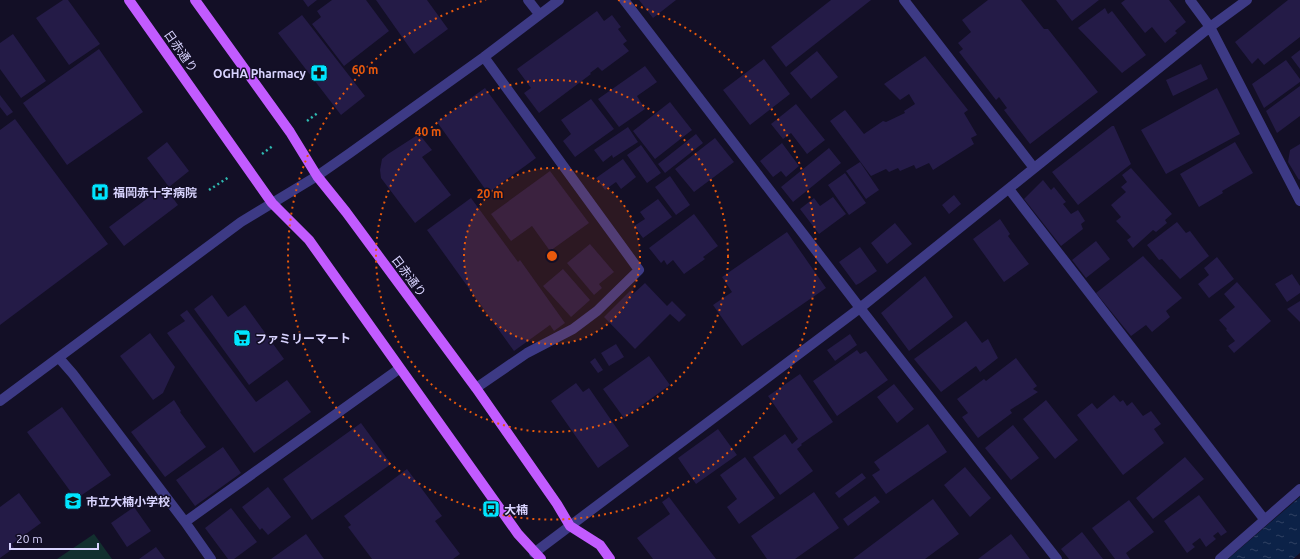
<svg xmlns="http://www.w3.org/2000/svg" width="1300" height="559" viewBox="0 0 1300 559" font-family="Ubuntu,'Noto Sans JP',sans-serif">
	<defs>
		<pattern id="water-ripples" width="26" height="14" patternUnits="userSpaceOnUse"><rect width="26" height="14" fill="#0c2248"/><path d="M2 4q2-2 4 0t4 0M15 11q2-2 4 0t4 0" fill="none" stroke="#2f4163"/></pattern>
	</defs>
	<rect width="100%" height="100%" fill="#130f26"/>
	<path fill="#12302f" d="M94 534 112 559H57Z"/>
	<path fill="url(#water-ripples)" d="M1300 497V553L1293 559H1228Z"/>
	<path fill="#241b47" d="M63 0H68L100 44 69 65 36 18Z
		M303 0H317L308 7Z
		M332 0H366L389 31 344 66 312 24 321 17 317 11Z
		M376 0H427L448 29 414 54Z
		M639 0H676L653 18Z
		M831 0H871L786 67 771 47Z
		M988 0H1021L1044 29H1048L1098 92 1030 144 1004 110 1007 108 999 97 996 100 959 52 963 49 958 43 971 32 962 20Z
		M1056 0H1099L1072 21Z
		M1125 0H1169L1186 22 1175 31 1177 33 1165 43 1152 27 1145 33 1121 3Z
		M1288 0H1300V37L1264 65 1258 58 1252 64 1235 42Z
		M1105 8 1108 14 1112 11 1146 55 1122 73 1078 28Z
		M597 11 604 21 612 15 621 27 618 29 627 41 623 44 629 51 602 71 598 67 590 73 591 74 539 113 524 93 531 88 517 69Z
		M302 15 365 96 341 115 278 33Z
		M13 34 46 81 21 98 0 69V43Z
		M99 49 143 112 67 165 23 103Z
		M1300 50V69L1291 57Z
		M817 51 838 77 811 99 790 73Z
		M925 56 968 110 964 113 977 135 971 138 974 144 933 170 929 163 916 169 914 165 900 171 898 168 889 172 886 169 871 176 830 121 845 110 864 134 883 121 886 122 905 113 904 111 915 104 909 94 900 100 884 84Z
		M764 59 790 94 750 125 723 90Z
		M1286 60 1300 79V82L1264 108 1252 84Z
		M1201 64 1208 79 1173 96 1166 80Z
		M645 66 657 82 637 96 645 109 619 127 598 99Z
		M1300 86V116L1277 133 1266 111Z
		M485 88 536 158 488 193 437 122Z
		M1217 88 1240 134 1166 174 1141 130Z
		M0 95 13 112 7 116 0 107Z
		M591 99 614 129 575 157 563 141 571 134 561 120Z
		M670 102 692 130 655 159 633 131Z
		M796 104 825 140 807 154 791 133 783 139 771 124Z
		M15 119 108 244 0 325V130Z
		M1112 126H1114L1131 164 1078 205 1052 172Z
		M628 127 638 142 613 158 612 155 603 162 594 150Z
		M419 134 432 150 422 157 451 195 415 223 381 178 380 170 382 159 388 154Z
		M696 134 703 143 665 173 658 164Z
		M715 138 734 162 694 192 675 169Z
		M167 142 189 171 169 187 147 158Z
		M1235 142 1253 173 1222 191 1223 193 1199 207 1180 174Z
		M782 143 799 166 786 177 781 171 773 177 760 161Z
		M1300 144V179L1299 180 1288 162 1290 150Z
		M641 145 661 173 647 183 627 155Z
		M829 148 841 163 793 202 781 187Z
		M623 159 636 177 621 189 616 182 605 190 596 178Z
		M860 162 879 190 866 199 846 171Z
		M1131 168 1172 214 1165 220 1167 223 1156 232 1153 230 1133 248 1127 240 1131 237 1116 221 1121 217 1111 205 1126 192 1121 187 1127 182 1122 175Z
		M550 171 589 223 550 251 532 226 511 241 491 214Z
		M845 173 866 203 849 215 828 185Z
		M670 176 690 205 676 215 655 187Z
		M1043 180 1051 190 1054 187 1066 202 1063 204 1071 214 1078 210 1085 221 1081 224 1083 229 1061 246 1024 199Z
		M164 186 178 205 124 246 109 227Z
		M954 195 961 204 949 214 942 205Z
		M833 197 846 214 819 234 800 209 814 198 820 206Z
		M471 198 518 262 520 260 565 323 554 331 550 325 514 351 427 230Z
		M658 199 672 217 643 238 634 226 645 219 640 212Z
		M694 214 718 246 703 257 705 259 684 274 673 260 667 265 664 260 661 263 649 248Z
		M1000 219 1010 234 1008 236 1029 264 1004 282 973 239Z
		M1177 222 1186 233 1190 231 1209 256 1180 279 1162 259 1159 260 1147 245Z
		M895 223 912 244 887 264 871 243Z
		M787 232 826 288 742 346 713 305 732 292 722 277Z
		M1096 241 1110 259 1086 278 1072 260Z
		M590 244 614 272 599 284 602 288 594 295 567 263Z
		M860 247 877 271 860 283 856 285 839 262Z
		M1143 256 1182 298 1166 311 1170 317 1152 332 1146 325 1131 336 1096 293Z
		M1217 257 1234 279 1209 298 1198 284 1209 275 1204 268Z
		M563 269 590 300 571 317 543 286Z
		M1292 274 1300 286V293L1287 302 1275 284Z
		M925 276 953 317 909 351 881 313Z
		M1237 282 1271 321 1234 353 1228 346 1235 341 1226 330 1227 329 1219 320 1235 307 1224 294Z
		M645 283 667 306 672 301 686 315 679 322 670 314 635 349 604 317 630 291 633 294Z
		M212 295 228 317 245 305 284 359 249 385 194 309Z
		M1300 301V322L1287 309Z
		M187 310 256 402 287 380 311 412 254 453 167 333 185 321 180 315Z
		M966 321 982 343 988 339 998 358 980 372 976 366 941 392 914 359Z
		M150 333 175 367 163 393 153 400 120 356Z
		M850 334 857 345 835 361 827 350Z
		M616 344 624 357 609 366 601 353Z
		M857 350 860 354 866 351 888 380 837 416 813 381Z
		M649 356 670 385 624 418 603 389Z
		M595 358 603 370 598 373 590 362Z
		M1016 358 1037 386 1033 389 1038 392 1010 410 1012 413 978 438 962 417 968 413 957 399 984 379 986 381Z
		M800 374 833 422 801 444 802 445 797 449 813 471 780 495 753 457 785 434 792 444 798 439 768 396Z
		M576 383 583 392 589 388 629 446 598 468 551 401Z
		M894 384 914 409 897 423 877 397Z
		M1114 395 1120 402 1123 400 1127 406 1132 402 1143 416 1151 411 1161 424 1154 429 1164 443 1123 475 1077 415 1092 403 1097 409Z
		M174 400 181 411 180 412 206 447 165 477 131 432Z
		M1046 400 1078 440 1055 459 1023 419Z
		M62 407 111 475 76 499 27 432Z
		M361 423 391 464 312 520 283 479Z
		M928 424 947 452 886 494 872 475 880 470 874 462Z
		M1013 425 1039 458 1011 480 985 448Z
		M718 429 737 455 696 484 678 458Z
		M223 447 241 473 195 506 176 480Z
		M745 457 775 498 739 524 727 507 737 499 720 475Z
		M1185 457 1204 479 1153 519 1136 498Z
		M965 467 991 498 970 517 944 485Z
		M407 469 442 516 435 521 460 554 453 559H372L348 527 351 525 344 516Z
		M862 473 866 478 839 498 835 493Z
		M268 487 291 517 268 535 262 528 260 530 242 507Z
		M814 492 839 528 795 559H767L751 536Z
		M19 493 41 523 12 544 14 548 0 558V507Z
		M1199 495 1227 532 1221 536 1218 532 1213 536 1216 539 1206 547 1200 538 1192 544 1195 547 1187 553 1164 521Z
		M875 496 880 502 848 526 843 519Z
		M669 497 716 559H653L637 538 670 514 662 502Z
		M933 499 959 534 925 559H853Z
		M1129 500 1154 532 1126 553 1130 559H1115L1092 528Z
		M134 507 151 531 127 547 111 523Z
		M231 508 257 542 234 559H228L205 528Z
		M1082 532 1103 559H1069L1061 549Z
		M306 534 324 559H271Z
		M1011 534 1030 559H978Z
		M156 547 165 559H139Z"/>
	<g fill="none" stroke-linecap="round" stroke-linejoin="round">
		<path stroke="#2fb8b0" stroke-width="2.5" stroke-dasharray="2 3" stroke-linecap="butt" d="M307 121 319 112
			M262 154 274 145
			M209 190 229 177"/>
		<path stroke="#3d3a85" stroke-width="10" d="M528 0 539 14
			M624 0 860 308 1057 559
			M904 0 1034 168
			M1190 0 1210 27 1300 201
			M1009 189 1264 519
			M59 358 73 374 185 522 211 559
			M476 388 527 353 573 329 597 311 639 270 484 57
			M0 401 241 222 317 176 350 153 484 57 559 0
			M185 522 399 369
			M534 553 860 308 1210 27 1247 0
			M1220 559 1300 489"/>
		<path stroke="#c25bff" stroke-width="10" d="M129 0 272 203 309 240 518 534 541 559
			M195 0 290 132 317 176 346 212 476 388 557 504 570 526 600 545 610 559"/>
	</g>
	<circle cx="552" cy="256" r="88" fill="#e8590c" fill-opacity=".12"/>
	<g fill="none" stroke="#e8590c" stroke-width="2" stroke-dasharray="2 4">
		<circle cx="552" cy="256" r="88"/>
		<circle cx="552" cy="256" r="176"/>
		<path d="M618 0A264 264 0 1 1 486 0"/>
	</g>
	<defs>
		<symbol id="pharmacy-square" viewBox="-11 -11 22 22"><rect x="-9" y="-9" width="18" height="18" rx="4" fill="#00e5ff" stroke="#130f26"/><path d="M-2-6h4v4h4v4h-4v4h-4v-4h-4v-4h4Z" fill="#111"/></symbol>
		<symbol id="hospital-square" viewBox="-11 -11 22 22"><rect x="-9" y="-9" width="18" height="18" rx="4" fill="#00e5ff" stroke="#130f26"/><path d="M-5-5h3v3.5h4V-5h3V5h-3V1.5h-4V5h-3Z" fill="#111"/></symbol>
		<symbol id="supermarket-square" viewBox="-11 -11 22 22"><rect x="-9" y="-9" width="18" height="18" rx="4" fill="#00e5ff" stroke="#130f26"/><path d="M-6-5.5h2.5l.6 2H6L4.5 2H-2.5L-4.4-4H-6ZM-1.5 3.2a1.3 1.3 0 1 0 .1 0ZM3 3.2a1.3 1.3 0 1 0 .1 0Z" fill="#111"/></symbol>
		<symbol id="school-square" viewBox="-11 -11 22 22"><rect x="-9" y="-9" width="18" height="18" rx="4" fill="#00e5ff" stroke="#130f26"/><path d="M0-5L7-2L0 1L-7-2ZM-4 1L0 2.5L4 1V4Q0 6-4 4Z" fill="#111"/></symbol>
		<symbol id="bus-square" viewBox="-11 -11 22 22"><rect x="-9" y="-9" width="18" height="18" rx="4" fill="#00e5ff" stroke="#130f26"/><path d="M-5-6H5V4H4V6H2V4H-2V6H-4V4H-5ZM-3.5-4V0h7V-4ZM-3.5 1.2v1.5H-2V1.2ZM2 1.2v1.5H3.5V1.2Z" fill="#111"/></symbol>
	</defs>
	<g fill-rule="evenodd">
		<use href="#pharmacy-square" x="309" y="63" width="20" height="20"/>
		<use href="#hospital-square" x="90" y="182" width="20" height="20"/>
		<use href="#supermarket-square" x="232" y="328" width="20" height="20"/>
		<use href="#school-square" x="63" y="491" width="20" height="20"/>
		<use href="#bus-square" x="481" y="499" width="20" height="20"/>
	</g>
	<g text-anchor="middle" dominant-baseline="central" stroke-width="3" stroke-linejoin="round" paint-order="stroke">
		<g font-size="12" fill="#d9d4ff" stroke="#130f26">
			<text transform="translate(181 51) rotate(55)">日赤通り</text>
			<text transform="translate(409 276) rotate(53)">日赤通り</text>
		</g>
		<g font-size="12" font-weight="bold" fill="#d9d4ff" stroke="#130f26" text-anchor="start">
			<text x="306" y="73" text-anchor="end">OGHA Pharmacy</text>
			<text x="113" y="192">福岡赤十字病院</text>
			<text x="255" y="338">ファミリーマート</text>
			<text x="86" y="501">市立大楠小学校</text>
			<text x="504" y="509">大楠</text>
		</g>
	</g>
	<circle cx="552" cy="256" r="6" fill="#e8590c" stroke="#130f26" stroke-width="2"/>
	<g font-size="12" text-anchor="middle" font-weight="bold" fill="#e8590c" stroke="#130f26" stroke-width="3" stroke-linejoin="round" paint-order="stroke">
		<text x="365" y="74">60 m</text>
		<text x="428" y="136">40 m</text>
		<text x="490" y="198">20 m</text>
	</g>
	<path d="M10 543v6h88v-6" fill="none" stroke="#d9d4ff" stroke-width="2"/>
	<text x="16" y="543" font-size="12" fill="#d9d4ff" stroke="#130f26" stroke-width="3" paint-order="stroke">20 m</text>
</svg>
